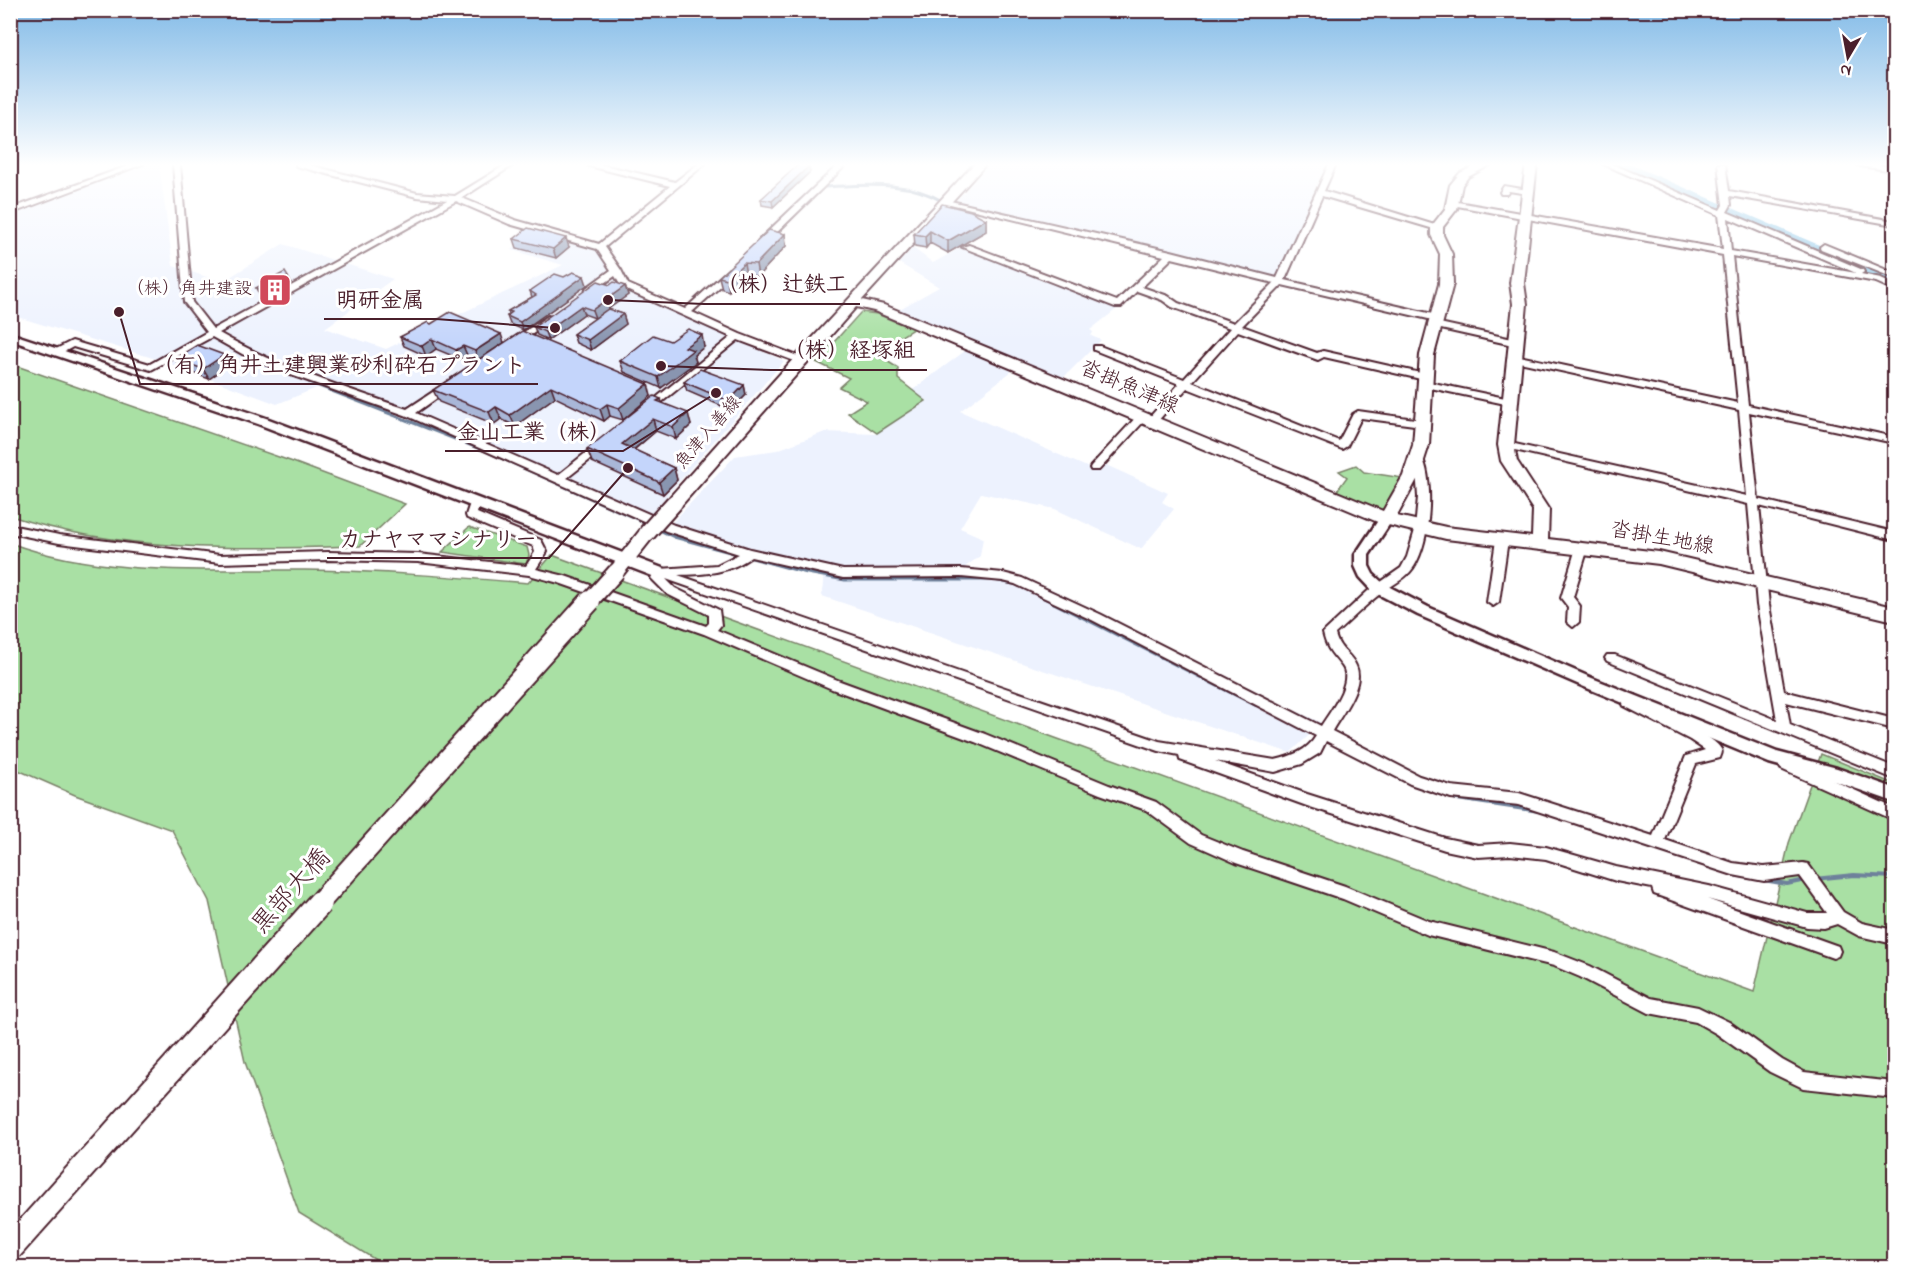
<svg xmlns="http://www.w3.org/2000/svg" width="1905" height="1278" viewBox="0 0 1905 1278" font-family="'Indie Flower','Klee One',sans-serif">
	<rect width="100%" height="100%" fill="#fff"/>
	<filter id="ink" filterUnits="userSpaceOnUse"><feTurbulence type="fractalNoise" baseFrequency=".0167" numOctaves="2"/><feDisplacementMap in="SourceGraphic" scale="12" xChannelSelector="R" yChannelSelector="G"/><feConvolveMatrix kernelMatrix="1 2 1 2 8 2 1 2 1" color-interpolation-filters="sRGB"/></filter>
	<g filter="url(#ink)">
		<path fill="#edf2fe" d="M147 164H159L173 266 222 282 283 244 393 279 325 328 386 349 563 265 512 250 535 233 600 250 624 289 784 361 649 516 329 383 277 404 156 359 11 315 10 216Z
			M989 164H1326L1276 278 956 201Z
			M913 248 933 263 960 248 1118 308 1090 330 1093 332 1091 336 1101 340 1061 380 896 311 939 287 899 263Z
			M965 351 1012 371 960 411 1098 472 1106 465 1168 493 1162 502 1174 509 1141 549 1055 509 981 493 960 528 983 538 980 556 965 567 1019 578 1215 674 1322 723 1290 753 822 596 824 568 669 526 735 456 777 450 825 432 875 434 926 402 911 391Z"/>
		<path fill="#a9e0a4" stroke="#7a8068" stroke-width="1.5" d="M861 312 877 314 913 329 874 353 898 368V379L926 401 877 433 848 413 867 401 839 387 849 378 816 362Z
			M11 364 293 462 405 504 360 546C244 549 122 553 11 516Z
			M1356 465 1364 472 1403 478 1385 511 1336 492 1347 477 1339 471Z
			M469 527 527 547 529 555 526 564 442 552Z
			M10 543C103 577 208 569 305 570 379 571 454 577 528 583L552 555 1754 992 1789 843 1821 754 1894 784V1267H387L299 1213 245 1062 209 901 172 830 75 795 11 767Z"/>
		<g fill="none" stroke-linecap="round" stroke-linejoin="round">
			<path stroke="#6e819b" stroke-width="3" d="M801 209 824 187C865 185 907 180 944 202
				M309 382 483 450 648 524
				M657 529 674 537 807 573 845 580H994L1014 584
				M1032 592 1054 603"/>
			<path stroke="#6e819b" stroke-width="4" d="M1051 601 1256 705
				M1409 783 1457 799 1539 811
				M1734 875 1787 884 1806 880
				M1814 879 1854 875 1894 877"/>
			<path fill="#86c3e6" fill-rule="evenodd" d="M1612 164H1629L1894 277V286L1614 167Z"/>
			<defs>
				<path id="minor" d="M133 164H143L10 214V209Z
					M173 164H180L192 302 213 329 447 200 417 197 296 166V164H306L417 193 455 196 507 164H515L462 198 515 220 599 244 670 186 589 166V164H599L675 182 698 164H705L605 247 621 270 628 284 685 309 729 269H735V273L692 312 740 334 803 358V362H797L738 340 652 410H646V406L731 337 622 288 615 276 592 292H586V288L611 270 597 249 509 224 456 201 219 333C278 367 343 387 407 409L445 384H451V388L416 413 558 475 597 444H605V448L567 478 674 525 750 549 843 570 961 569 1003 573 1022 578 1100 614 1321 726C1330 712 1354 681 1342 666 1332 653 1327 650 1323 633L1368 591 1401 568 1407 557 1415 530 1418 497 1416 469 1413 459 1418 456 1422 457C1435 483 1430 550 1410 572 1403 580 1392 585 1384 591 1366 604 1351 620 1335 634 1339 651 1351 653 1356 666 1365 685 1341 715 1332 731L1419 776 1451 786 1519 793 1653 836 1686 756 1705 750 1690 740 1624 706 1622 702 1624 698 1628 697 1632 698C1649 708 1715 735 1721 749 1723 753 1721 754 1720 758L1696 764 1665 840 1733 863 1764 867 1803 863 1808 864 1843 912 1862 923 1894 930V944L1859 936 1837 924 1824 928 1807 927 1707 899 1838 946 1840 951 1838 956 1833 958 1654 894 1652 888 1616 881 1546 859 1510 855 1478 857 1445 850 1307 806 1180 760 1179 755 1159 751 666 579 675 588 719 610 721 625 717 630 840 681 985 734 1109 785 1156 802 1201 835 1243 852 1345 886 1429 921 1554 952 1590 966 1651 998 1698 1007 1729 1022 1782 1060 1804 1072 1894 1082V1098L1803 1088 1770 1072 1717 1034 1696 1022 1649 1013 1580 977 1554 966 1428 935 1343 899 1236 863 1191 843 1146 810 1100 794 975 742 832 689 704 634 559 583 529 575 418 562 328 560 220 563 59 543 10 533V525L59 535 220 555 328 552 418 554 526 566 535 552 533 546 467 518 466 515 471 500 475 499 480 503 477 513 541 540 547 552 536 569 565 576 706 626 709 623V615L667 594 651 578 656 570 660 569 717 565 739 554 666 531 405 415 288 374 244 355 212 337 151 370 73 347 60 354H54V350L72 341 150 364 207 332 184 302ZM751 557 843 578 961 577 1003 581 1015 584 1092 620 1316 736C1307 751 1292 756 1275 760L1159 741 678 575C706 574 727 574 751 557ZM1326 741 1410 784 1451 798 1519 805 1733 875 1764 881 1800 876 1827 913H1807L1709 886 1616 867 1546 847 1510 843 1478 845 1445 838 1307 794 1215 761 1275 772 1302 764 1320 753Z
					M839 164H847L765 244H759V240Z
					M1329 164H1336L1324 191 1441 227 1434 229 1322 196 1285 280 1437 315 1442 318 1437 321 1282 285 1242 326 1317 353 1323 351 1425 374 1430 377 1425 380 1324 357 1318 360 1238 331 1192 382 1339 441 1353 414 1358 411 1422 420 1427 423 1422 426 1361 418 1347 446 1342 449 1187 388 1156 423H1148V419L1179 384 1094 350V346H1100L1184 379 1230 328 1172 307 1162 300 1137 291 1121 307H1115L962 247 969 245 1117 301 1164 256 942 202 946 200 1171 251 1277 278ZM1172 258 1274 283 1234 323 1178 303 1168 296 1142 287Z
					M1603 164H1612L1720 210 1723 205 1718 164H1725L1729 191 1894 221V225L1730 196 1731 205 1727 212 1863 270 1864 272 1861 274 1881 278 1894 284V290L1876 282 1732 256 1748 405 1894 437V443L1749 412 1758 499 1894 532V540L1759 506 1769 605 1784 691 1894 719V729L1786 702 1790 725 1894 767V779L1607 661 1605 658 1607 655H1615L1777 720 1757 605 1748 504 1506 448 1501 445 1506 442 1747 496 1739 410 1515 361 1510 358 1515 355 1738 403 1723 255 1452 205 1448 203 1452 201 1723 249 1719 215ZM1728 218 1856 273 1731 251Z
					M1856 164H1873L1894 167V171L1860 166Z
					M1504 186 1528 190 1532 192 1528 194 1509 191 1507 194H1501L1500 192Z
					M1824 244 1894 273V278L1821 249 1820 247Z
					M548 316 551 317V321L518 344H512V340Z
					M1435 322 1517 340 1522 343 1517 346 1432 327V323Z
					M1424 381 1510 399 1515 402 1510 405 1421 386V382Z
					M1142 414 1147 417 1146 419 1099 470H1091L1090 468 1091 466 1138 415Z
					M1502 536 1508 540 1499 602 1493 606 1487 602 1496 540Z
					M1582 544 1588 548 1573 597 1580 606 1579 622 1573 627 1567 622 1568 607 1561 598 1576 548Z
					M1786 759 1894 808V820L1781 769 1779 765 1781 761Z"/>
				<path id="tertiary" d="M10 333 266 418 665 569 667 573 660 578 655 577 258 424 10 340Z
					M1386 514 1393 519 1369 555V566L1373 574 1384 584 1428 607 1592 678 1777 752 1837 768 1894 788V802L1837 782 1769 763 1582 686 1418 615 1374 592 1360 577 1355 566V555L1381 516Z"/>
				<path id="secondary" d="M974 164H986L862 300 884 305 1383 511 1403 476 1413 445 1420 355 1439 284 1440 254 1431 235V227L1445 209 1450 185 1460 173 1479 164H1492L1468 177 1462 185 1457 209 1443 227V235L1452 254 1453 284 1434 355 1429 445 1419 476 1397 516 1446 527 1532 537 1533 510 1501 461 1498 445 1513 304 1510 283 1526 164H1537L1524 283 1527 304 1514 445 1517 461 1549 510 1548 539 1659 552 1894 607V621L1659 564 1446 539 1380 523 874 311 856 307 680 507H668L666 503 668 499 795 357Z
					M647 527 653 529 655 533 653 537 622 576 616 578 610 576 607 572 610 568 641 529Z"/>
			</defs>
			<use href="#minor" stroke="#4a1f2b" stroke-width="4"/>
			<use href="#tertiary" stroke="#4a1f2b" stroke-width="5"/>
			<use href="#secondary" stroke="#4a1f2b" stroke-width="4"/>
			<use href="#minor" fill="#fff" fill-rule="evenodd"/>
			<use href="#tertiary" fill="#fff" fill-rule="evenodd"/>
			<use href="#secondary" fill="#fff" fill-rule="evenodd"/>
			<defs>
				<path id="secondary-bridge-far2" d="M647 533 674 503
					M588 603 616 572"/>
				<path id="secondary-bridge-far1" d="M318 904 590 601"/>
				<path id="secondary-bridge" d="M10 1249 320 903"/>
			</defs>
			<use href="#secondary-bridge-far2" stroke="#4a1f2b" stroke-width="20" stroke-linecap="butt"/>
			<use href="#secondary-bridge-far1" stroke="#4a1f2b" stroke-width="24" stroke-linecap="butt"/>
			<use href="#secondary-bridge" stroke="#4a1f2b" stroke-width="28" stroke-linecap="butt"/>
			<use href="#secondary-bridge-far2" stroke="#fff" stroke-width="16"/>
			<use href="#secondary-bridge-far1" stroke="#fff" stroke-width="20"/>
			<use href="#secondary-bridge" stroke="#fff" stroke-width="24"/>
		</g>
		<path fill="#a9b7d8" stroke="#4a1f2b" stroke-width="1.5" d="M810 172 773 207 762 205 761 199Z
			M986 219V231L948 253 930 243 926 248 915 246 914 234Z
			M785 234 786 246 758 276 746 275 729 291 722 289 719 277Z
			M514 239 569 247 556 258 517 248Z
			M291 283 267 297 259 294 256 288Z
			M587 285 523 330 510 324 507 316 509 314 508 311 532 297 530 291Z
			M610 285 625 286 628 295 608 309 623 314 626 324 591 350 576 343 573 334 595 318 584 314 548 340 537 335 534 327Z
			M431 324 504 342 651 396 623 420 610 416 604 421 555 397 515 426 501 419 494 424 439 402 433 390 478 360 467 355 460 359 436 349 426 356 404 346 400 337Z
			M670 341 704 347 694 355 696 362 661 388 624 372 620 361Z
			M175 359 230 364 209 379 182 369Z
			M684 382 744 385 746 395 731 410 687 391Z
			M661 399 662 403 691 425 676 439 656 431 634 450 674 468 677 480 663 494 592 462 587 449Z"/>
		<path fill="#8995b0" stroke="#4a1f2b" stroke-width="1.5" d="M809 166 810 172 773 207 772 201Z
			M986 219V231L948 253V241Z
			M930 231V243L926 248 925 236Z
			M785 234 786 246 758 276 756 264Z
			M566 238 569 247 556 258 553 249Z
			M744 263 746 275 729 291 727 279Z
			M584 276 587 285 523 330 520 322Z
			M288 277 291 283 267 297 263 291Z
			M625 286 628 295 595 318 592 310Z
			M581 306 584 314 548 340 545 332Z
			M623 314 626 324 591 350 588 340Z
			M501 334 504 343 478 360 475 351Z
			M702 335 704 347 694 355 696 362 661 388 658 377 685 347Z
			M432 339 436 349 426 356 422 346Z
			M463 346 467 355 460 359 456 350Z
			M224 355 230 364 209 379 203 369Z
			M648 384 651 396 623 420 619 408Z
			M744 385 746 395 731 410 729 401Z
			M551 386 555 397 515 426 510 415Z
			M607 404 610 416 604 421 600 409Z
			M496 407 501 419 494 424 489 412Z
			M688 413 691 425 676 439 673 427Z
			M653 419 656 431 626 456 622 444Z
			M674 468 677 480 663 494 659 482Z"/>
		<path fill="#c4d5fb" stroke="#4a1f2b" stroke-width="1.5" d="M799 164H807L809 166 772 201 761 199Z
			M942 204 971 211 986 219 948 241 930 231 925 236 914 234Z
			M528 228 566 238 553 249 514 239Z
			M769 230 785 234 756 264 744 263 727 279 719 277Z
			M285 272 288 277 263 291 256 288Z
			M573 272 584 276 520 322 507 316 512 312 508 311 536 295 530 291 555 274 564 277Z
			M598 281 610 285 614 282 625 286 592 310 581 306 545 332 534 327Z
			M608 309 623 314 588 340 573 334Z
			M450 312 501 334 475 351 463 346 456 350 432 339 422 346 400 337 428 322 431 324Z
			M688 329 702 335 685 347 693 350 658 377 620 361 653 335 670 341Z
			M522 331 648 384 619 408 607 404 600 409 551 386 510 415 496 407 489 412 433 390Z
			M197 345 224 355 203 369 175 359Z
			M700 369 744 385 729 401 684 382Z
			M654 396 661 399 657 401 688 413 673 427 653 419 622 444 674 468 659 482 587 449Z"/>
	</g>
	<linearGradient id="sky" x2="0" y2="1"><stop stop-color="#81bae7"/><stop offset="0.48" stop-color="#fff"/><stop offset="1" stop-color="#fff" stop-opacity="0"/></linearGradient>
	<rect width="1905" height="343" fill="url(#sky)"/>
	<defs>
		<symbol id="building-square" viewBox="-11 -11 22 22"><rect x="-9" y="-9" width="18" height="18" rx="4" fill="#d1495b" stroke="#fff"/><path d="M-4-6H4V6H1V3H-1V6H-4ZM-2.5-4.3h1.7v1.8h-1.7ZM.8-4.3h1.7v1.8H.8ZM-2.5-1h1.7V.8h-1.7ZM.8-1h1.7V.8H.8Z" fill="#fff"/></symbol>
	</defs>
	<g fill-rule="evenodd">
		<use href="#building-square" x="256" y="271" width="38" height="38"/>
	</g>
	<g text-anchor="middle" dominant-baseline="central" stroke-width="6" stroke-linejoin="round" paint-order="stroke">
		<g font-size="18" fill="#4a1f2b" stroke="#fff" text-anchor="end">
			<text x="252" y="290">（株）角井建設</text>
		</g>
		<g font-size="18" fill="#4a1f2b" stroke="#fff">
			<text transform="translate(709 433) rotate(-49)">魚津入善線</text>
		</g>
		<g font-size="21" fill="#4a1f2b" stroke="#fff">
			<text transform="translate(1129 388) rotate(23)">沓掛魚津線</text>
			<text transform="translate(1662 539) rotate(10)">沓掛生地線</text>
		</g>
		<g font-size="26" fill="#4a1f2b" stroke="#fff">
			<text transform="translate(292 892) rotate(-48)">黒部大橋</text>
		</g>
	</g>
	<path fill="none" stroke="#4a1f2b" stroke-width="2" d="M608 300L704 304H860M555 328L436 319H324M661 366L771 370H927M119 312L140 384H538M716 393L623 451H445M628 468L549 558H327"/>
	<g fill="#4a1f2b" stroke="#fff" stroke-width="2">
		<circle cx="608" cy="300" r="6"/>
		<circle cx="555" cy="328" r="6"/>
		<circle cx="661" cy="366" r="6"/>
		<circle cx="119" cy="312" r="6"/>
		<circle cx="716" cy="393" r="6"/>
		<circle cx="628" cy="468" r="6"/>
	</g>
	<g font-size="22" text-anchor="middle" font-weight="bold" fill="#4a1f2b" stroke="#fff" stroke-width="6" stroke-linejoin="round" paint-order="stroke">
		<text x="782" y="291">（株）辻鉄工</text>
		<text x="380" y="307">明研金属</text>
		<text x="849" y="357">（株）経塚組</text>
		<text x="339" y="372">（有）角井土建興業砂利砕石プラント</text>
		<text x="534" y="439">金山工業（株）</text>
		<text x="438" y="546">カナヤママシナリー</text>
	</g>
	<rect width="1905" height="1278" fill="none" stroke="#fff" stroke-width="36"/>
	<rect x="18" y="18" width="1869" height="1242" fill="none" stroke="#4a1f2b" stroke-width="2" filter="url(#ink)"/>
	<g transform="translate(1848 57) rotate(190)" stroke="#ffffff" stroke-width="4.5" paint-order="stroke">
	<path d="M0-4.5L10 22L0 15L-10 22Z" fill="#4a1f2b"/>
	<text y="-9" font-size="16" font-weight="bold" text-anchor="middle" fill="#4a1f2b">N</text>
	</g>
</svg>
